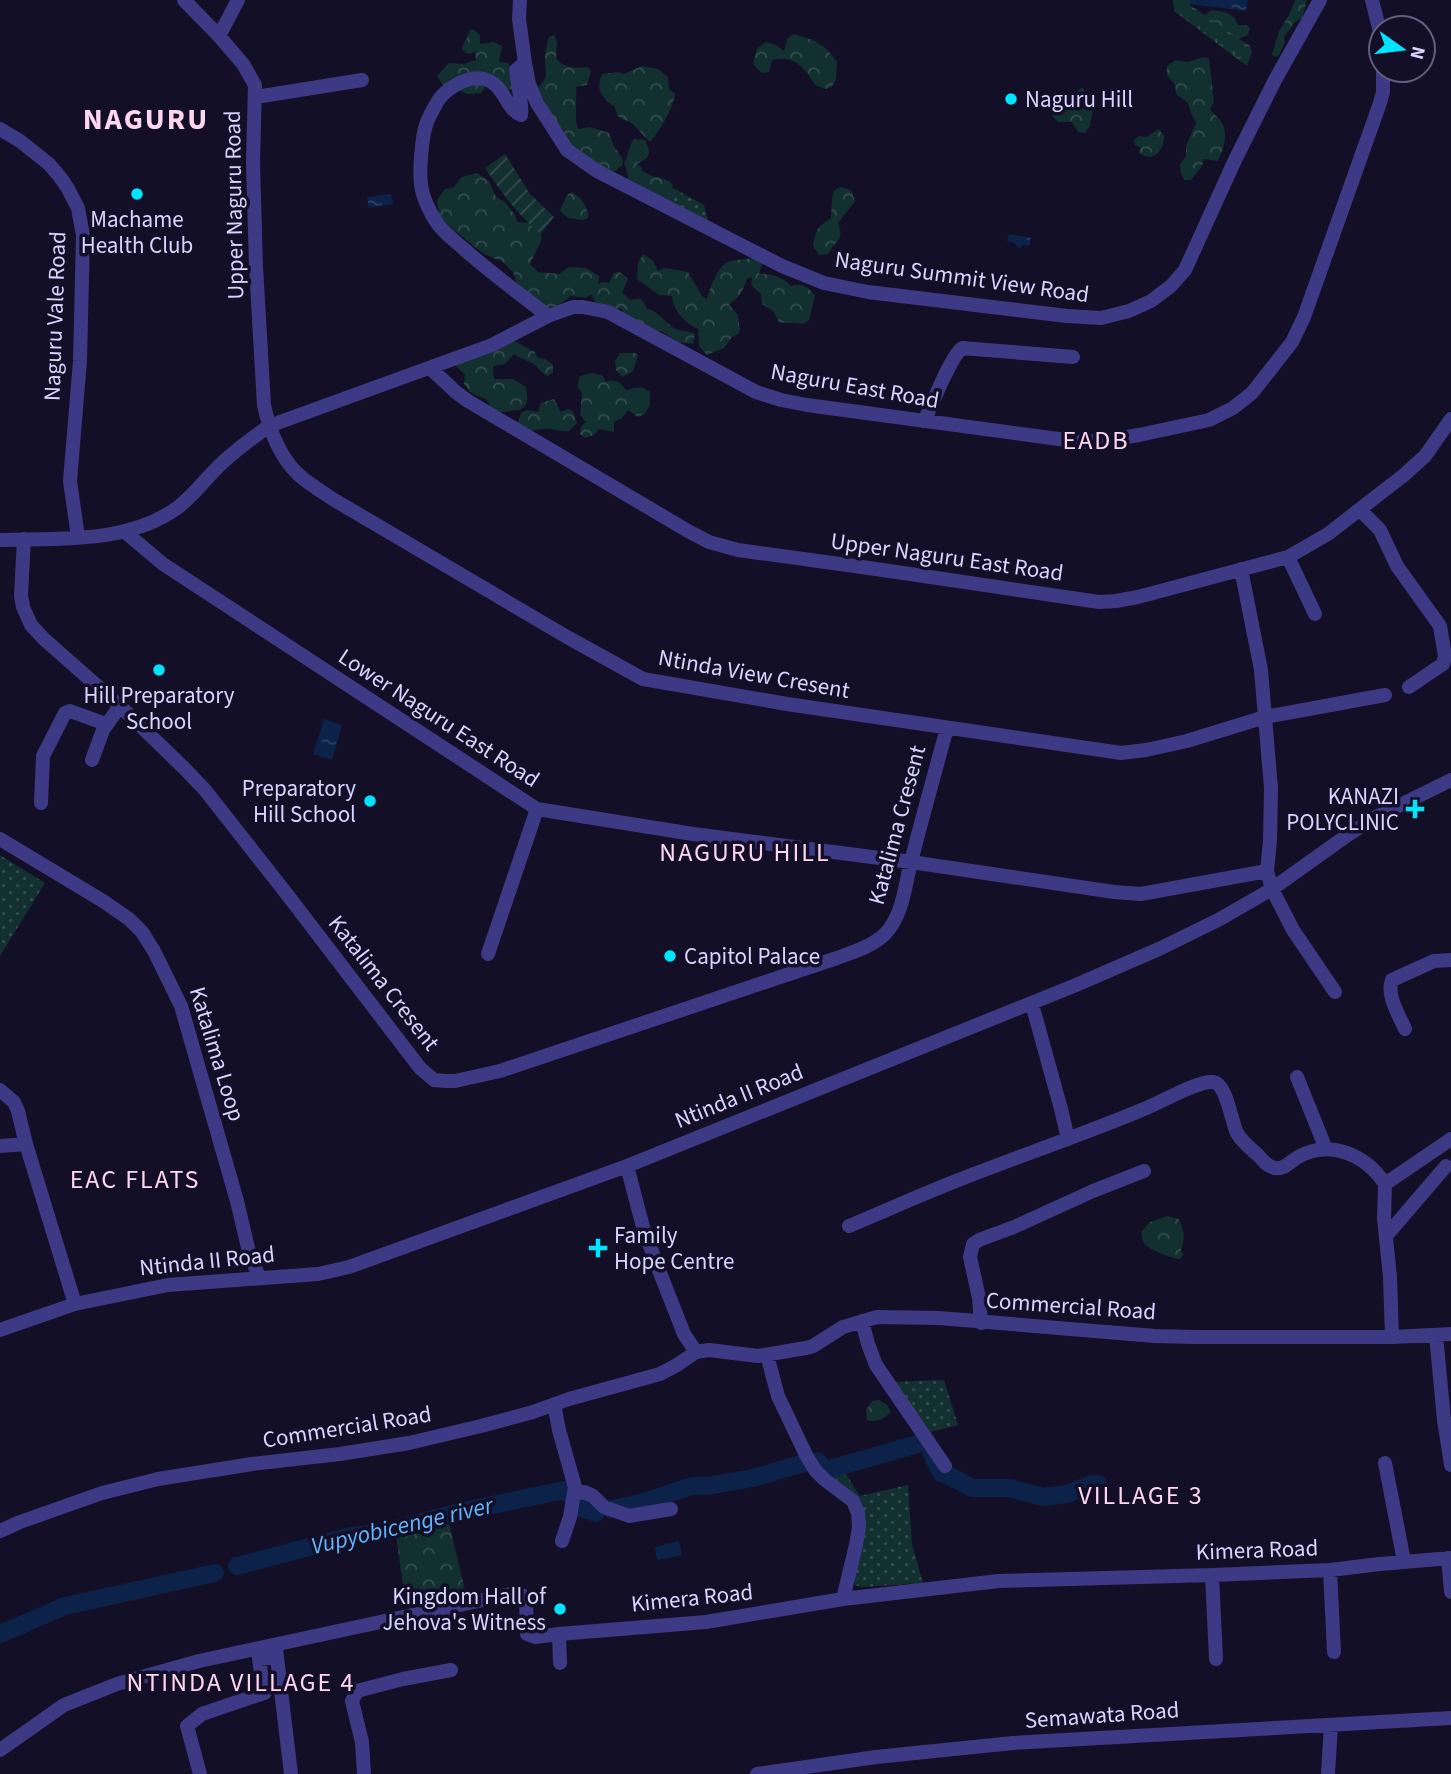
<svg xmlns="http://www.w3.org/2000/svg" width="1451" height="1774" viewBox="0 0 1451 1774" font-family="'Source Sans 3',sans-serif">
	<defs>
		<pattern id="grass-dots" width="8" height="8" patternUnits="userSpaceOnUse" patternTransform="scale(1.75)"><rect width="8" height="8" fill="#12302f"/><path d="M2 2h.1M6 6h.1" fill="none" stroke="#344d4e" stroke-width="1.8" stroke-linecap="round"/></pattern>
		<pattern id="forest-crowns" width="20" height="18" patternUnits="userSpaceOnUse" patternTransform="scale(1.75)"><rect width="20" height="18" fill="#12302f"/><path d="M2 6a3 3 0 1 1 6 0M12 15a3 3 0 1 1 6 0" fill="none" stroke="#344d4e"/></pattern>
		<pattern id="wetland-marsh" width="20" height="14" patternUnits="userSpaceOnUse" patternTransform="scale(1.75)"><rect width="20" height="14" fill="#12302f"/><path d="M1 5h8M5 5V1M11 12h8M15 12V8" fill="none" stroke="#344d4e"/></pattern>
		<pattern id="garden-furrows" width="10" height="10" patternUnits="userSpaceOnUse" patternTransform="scale(1.75)"><rect width="10" height="10" fill="#12302f"/><path d="M-1 1l2-2M0 10L10 0M9 11l2-2" fill="none" stroke="#344d4e"/></pattern>
		<pattern id="water-ripples" width="26" height="14" patternUnits="userSpaceOnUse" patternTransform="scale(1.75)"><rect width="26" height="14" fill="#0c2248"/><path d="M2 4q2-2 4 0t4 0M15 11q2-2 4 0t4 0" fill="none" stroke="#2f4163"/></pattern>
	</defs>
	<rect width="100%" height="100%" fill="#130f26"/>
	<path fill="url(#grass-dots)" d="M626 167 637 168 704 205 709 224 628 179Z
		M0 855 45 883 0 956Z
		M944 1380 958 1425 927 1433 892 1382Z
		M842 1468 860 1496 908 1485 912 1544 923 1583 862 1587 855 1585 854 1580 865 1521 823 1474Z"/>
	<path fill="url(#forest-crowns)" d="M1295 0H1307L1302 18 1295 22 1284 37 1285 42 1279 55 1276 57 1272 55 1279 31 1289 15Z
		M1212 10C1224 12 1234 12 1238 25H1246L1250 28 1248 35 1238 39 1203 16Z
		M470 30H474L480 35V44L494 42 502 46 499 62 508 63 520 86 511 90 481 83 485 88 481 93 467 94 456 88 443 85 437 76 449 63 464 64 476 60 475 51 471 54 466 53 462 49C464 41 468 37 470 30Z
		M793 34C815 40 824 43 837 62L836 79 832 87 825 89 815 85C804 67 795 55 772 60L769 72 762 73 753 64 757 49 766 42 776 45 784 51 787 39Z
		M554 35 557 42 556 58C564 68 575 69 587 67L591 71 587 85 576 87C577 99 574 119 578 129L590 127 609 133 613 144 623 160 622 166 613 172 582 156 562 136 564 130C552 120 550 111 543 98 541 95 539 91 538 87 550 76 545 75 545 61 544 53 547 45 549 37Z
		M1204 57 1209 59 1214 101 1210 110C1215 114 1223 122 1224 128 1227 138 1223 154 1217 161L1204 159 1202 166 1191 180H1185L1181 174 1180 165 1186 156V146L1196 123 1191 113 1188 103 1176 94 1175 85 1167 75V66L1176 60 1188 62Z
		M642 66 658 69 668 77 669 89 675 94C675 105 658 134 650 142 644 137 639 130 634 125 624 117 618 123 615 107 602 97 595 91 602 74L618 72 624 74Z
		M1083 88 1090 99 1089 105 1093 109 1090 126 1085 133 1078 132 1072 122H1058L1052 116 1054 106 1065 102 1071 103 1078 99V90Z
		M1158 129 1164 135C1164 151 1154 163 1139 153L1140 147 1135 145 1134 140 1139 136 1147 137Z
		M634 139 645 140C652 153 650 158 637 164L641 167 643 174 661 178 669 181 673 185 670 193 661 197C641 188 632 185 624 163 629 155 628 147 634 139Z
		M477 173 489 181 496 197 505 202 515 215 517 222 533 223 539 227 542 239 530 264 538 272 559 274 569 267 586 268 599 276 598 284 603 282 609 283 614 273 620 272 628 279 622 293 631 300 640 298 643 301 647 309C658 311 663 320 672 327 679 332 688 330 695 334L693 344 678 342 663 332 647 328 622 313V309C608 308 597 308 591 294L586 298 571 296 557 306 547 308 519 290 513 272 503 262 484 254 450 227 439 215 437 200 445 189 453 188 462 177Z
		M840 187 851 190 855 201 838 223C845 241 835 240 828 254L819 255 813 246C816 230 817 227 831 218L832 199 834 191Z
		M572 192C580 196 589 208 588 218L583 220 568 218 560 210 567 195Z
		M643 254 653 261 658 271 665 268 688 272 702 296 707 299C709 290 718 267 726 263 732 260 746 259 754 258L762 264 759 274C772 274 782 276 791 286 802 283 809 287 815 296L809 320 803 324C795 322 788 324 779 322L773 311 762 304 761 294 751 285 752 277 747 279 741 294 729 305 738 315 740 330 738 334 732 337 724 348 707 355 699 346 698 329C685 323 673 311 672 296L659 295 637 279 638 263Z
		M514 341 535 352 537 357 547 360 553 365V373L547 376C541 373 540 369 535 365 528 360 521 359 514 354L505 364 493 366V375L495 379H513L526 387C529 403 528 410 510 411 503 412 500 413 492 410 484 392 484 401 472 393 468 391 467 387 464 384L465 375 455 365Z
		M620 353H636L638 356 633 371 622 377 616 370 615 361Z
		M592 373 603 376 606 382 610 380 619 382 626 390 641 387 650 392V405L645 414 638 417 628 410 622 418 614 422V432L599 429 594 435 585 438 580 434 581 426 586 422 580 415 582 393 577 386 580 376Z
		M554 399 561 412 568 409 573 411 577 423 569 431C562 432 557 430 551 429 534 427 534 437 518 423L521 413 527 410 538 412 541 403Z
		M1167 1216 1179 1219C1185 1234 1185 1235 1181 1250L1183 1255 1180 1259C1173 1259 1147 1249 1144 1243 1142 1240 1142 1235 1141 1232L1150 1222Z
		M879 1400 887 1405 891 1412C884 1419 876 1423 867 1420L866 1410 872 1401Z
		M449 1523 466 1594 406 1606 396 1536Z"/>
	<path fill="url(#wetland-marsh)" d="M1173 0H1191L1190 5 1250 46 1252 52 1247 66 1174 11Z"/>
	<path fill="url(#garden-furrows)" d="M505 154 530 194 554 217 541 234C518 216 501 192 485 168Z"/>
	<path fill="url(#water-ripples)" d="M1191 0H1248L1246 11 1190 4Z
		M391 194 393 204 369 208 367 197Z
		M1009 234 1031 238 1029 246 1024 245 1019 248 1014 243 1007 241Z
		M324 719 342 725 332 760 313 754Z
		M679 1541 682 1555 657 1560 655 1547Z"/>
	<g fill="none" stroke-linecap="round" stroke-linejoin="round">
		<path stroke="#0c2248" stroke-width="18" d="M931 1452 941 1473 952 1477 972 1488H1009L1043 1497 1067 1494 1091 1484H1098
			M817 1461 824 1468 830 1469 921 1443
			M578 1507 596 1513
			M610 1509C627 1507 643 1502 659 1497 676 1492 690 1483 708 1486L753 1478 804 1463
			M237 1566 351 1536 380 1533 464 1511 564 1490 567 1493
			M0 1634 65 1606 215 1573"/>
		<path stroke="#3d3a85" stroke-width="14" d="M184 0 219 36
			M238 0 219 36 243 64 255 85 253 163 256 267 264 405C269 429 280 458 299 475 310 485 324 493 336 501L567 637 643 679 787 704 1121 753 1146 750 1187 741 1265 717 1385 695
			M520 0 519 19 525 63 529 84 537 103 567 150 597 171 782 266 824 283 868 292 1067 316 1101 318 1129 311 1151 301 1171 286 1185 270 1235 160 1275 80 1320 0
			M1372 0 1381 36
			M525 63 516 70C517 84 523 103 521 115 505 109 505 84 484 79 467 75 442 90 435 106 432 112 428 118 426 125 422 137 419 171 421 184 422 196 430 213 437 223 444 233 455 241 464 249 491 273 520 294 548 316
			M256 97 362 80
			M0 129 20 141 49 164 60 177 67 187 78 208 83 235 80 361 70 481 78 537
			M430 368 457 393 468 401 688 531 709 542 738 550 869 568 1099 602 1116 601 1138 597 1288 557 1328 534 1404 475 1425 456 1451 419
			M924 421C933 404 949 359 962 348L1073 357
			M1360 510 1380 530 1397 566 1440 626 1445 656 1443 664 1409 687
			M125 532 163 564 537 809 693 834 911 862 1114 892 1141 894 1267 871
			M24 539 21 595 23 607 31 625 44 639 120 706 186 770 205 790 286 893 420 1068 434 1080 446 1081H455L500 1071 837 958C853 952 873 946 885 934 904 914 905 883 912 858 923 815 935 772 947 728
			M0 540C58 538 127 544 177 508 192 497 202 483 215 470 231 453 250 440 269 426L492 345 548 316 573 307H583L608 312 756 392 781 400 807 405 1081 442 1111 440 1139 435 1209 420 1233 408 1252 393 1292 342 1304 317 1380 103 1383 92V70
			M1288 557 1315 614
			M1241 569 1261 670 1271 788 1270 841 1267 871 1272 889 1293 930 1335 992
			M92 760 103 730 120 706
			M41 803 43 756 65 713 70 711 106 724
			M0 839 103 901 129 919 142 932 154 951 181 1006 237 1201 249 1252 259 1277
			M488 954 537 809
			M1032 1004 1061 1109 1068 1139
			M1405 1029C1399 1015 1386 995 1392 980L1434 961 1451 960
			M1297 1077 1326 1149
			M0 1090 14 1102 18 1111 26 1144 75 1304
			M0 1146 26 1144
			M627 1166 643 1227 657 1265 684 1334 696 1352
			M849 1226C885 1211 920 1195 956 1181 1019 1156 1082 1135 1144 1109 1160 1103 1198 1080 1213 1082 1227 1084 1231 1121 1237 1133 1242 1142 1251 1149 1259 1156 1263 1161 1268 1167 1275 1168 1284 1170 1291 1161 1298 1157 1330 1139 1366 1155 1385 1184
			M1386 1236 1446 1166
			M862 1321 868 1344 876 1365 945 1466
			M981 1323 979 1298 970 1257 973 1244 979 1240 1014 1227 1093 1191 1144 1171
			M0 1330 75 1304 168 1285 318 1274 349 1267 627 1166 1076 985 1159 949 1220 919 1272 889 1349 834 1378 816 1451 780
			M1436 1335 1444 1420 1451 1465
			M1392 1337 1390 1277 1384 1219 1385 1184 1451 1139
			M767 1355 778 1396 806 1455 815 1470 825 1480 853 1501 858 1513 859 1527 856 1545 843 1599
			M554 1404 559 1430 575 1487 570 1517 562 1541
			M1385 1463 1404 1561
			M574 1494 584 1492 593 1496 604 1507 629 1516 671 1509
			M0 1531 20 1522 102 1493 158 1479 252 1464 340 1454 409 1443 481 1426 533 1412 569 1399 660 1374 677 1365 696 1352 709 1350 758 1356 806 1348 813 1346 843 1327 877 1317 939 1318 1155 1336 1197 1337H1392L1451 1334
			M1448 1558 1451 1592
			M1330 1570 1334 1652
			M1212 1575 1216 1659
			M559 1634 560 1663
			M276 1649 291 1774
			M0 1750 64 1705 117 1684 199 1661 515 1593 522 1595 526 1600 527 1634 535 1637 559 1634 706 1622 843 1599 999 1581 1212 1575 1330 1570 1380 1564 1451 1558
			M200 1774 187 1726 202 1714 264 1693 259 1659 277 1657
			M364 1774 362 1742 352 1701 357 1691 403 1679 451 1670
			M757 1774 876 1757 1013 1743 1451 1718
			M1328 1774 1331 1725"/>
	</g>
	<g fill="#00e5ff" stroke="#130f26" stroke-width="2.5">
		<circle cx="1011" cy="99" r="7"/>
		<circle cx="137" cy="194" r="7"/>
		<circle cx="159" cy="670" r="7"/>
		<circle cx="370" cy="801" r="7"/>
		<path d="M1411.5 798.5h7v7h7v7h-7v7h-7v-7h-7v-7h7z"/>
		<circle cx="670" cy="956" r="7"/>
		<path d="M594.5 1237.5h7v7h7v7h-7v7h-7v-7h-7v-7h7z"/>
		<circle cx="560" cy="1609" r="7"/>
	</g>
	<g text-anchor="middle" dominant-baseline="central" stroke-width="7" stroke-linejoin="round" paint-order="stroke">
		<g font-size="23" fill="#d9d4ff" stroke="#130f26" text-anchor="start">
			<text x="1025" y="99">Naguru Hill</text>
			<text x="137" y="219" text-anchor="middle">Machame<tspan x="137" dy="26">Health Club</tspan></text>
			<text x="159" y="695" text-anchor="middle">Hill Preparatory<tspan x="159" dy="26">School</tspan></text>
			<text x="356" y="788" text-anchor="end">Preparatory<tspan x="356" dy="26">Hill School</tspan></text>
			<text x="1399" y="796" text-anchor="end">KANAZI<tspan x="1399" dy="26">POLYCLINIC</tspan></text>
			<text x="684" y="956">Capitol Palace</text>
			<text x="614" y="1235">Family<tspan x="614" dy="26">Hope Centre</tspan></text>
			<text x="546" y="1596" text-anchor="end">Kingdom Hall of<tspan x="546" dy="26">Jehova's Witness</tspan></text>
		</g>
		<g font-size="23" fill="#d9d4ff" stroke="#130f26">
			<text transform="translate(234 205) rotate(-91)">Upper Naguru Road</text>
			<text transform="translate(962 277) rotate(8)">Naguru Summit View Road</text>
			<text transform="translate(55 316) rotate(-88)">Naguru Vale Road</text>
			<text transform="translate(855 386) rotate(10)">Naguru East Road</text>
			<text transform="translate(947 557) rotate(8)">Upper Naguru East Road</text>
			<text transform="translate(754 674) rotate(10)">Ntinda View Cresent</text>
			<text transform="translate(439 718) rotate(33)">Lower Naguru East Road</text>
			<text transform="translate(897 825) rotate(-75)">Katalima Cresent</text>
			<text transform="translate(384 983) rotate(52)">Katalima Cresent</text>
			<text transform="translate(217 1054) rotate(73)">Katalima Loop</text>
			<text transform="translate(739 1096) rotate(-22)">Ntinda II Road</text>
			<text transform="translate(207 1261) rotate(-6)">Ntinda II Road</text>
			<text transform="translate(1071 1306) rotate(4)">Commercial Road</text>
			<text transform="translate(347 1427) rotate(-9)">Commercial Road</text>
			<text transform="translate(1257 1550) rotate(-2)">Kimera Road</text>
			<text transform="translate(692 1598) rotate(-6)">Kimera Road</text>
			<text transform="translate(1102 1715) rotate(-4)">Semawata Road</text>
		</g>
		<g font-size="24" font-style="italic" fill="#62b6ff" stroke="#130f26">
			<text transform="translate(402 1526) rotate(-13)">Vupyobicenge river</text>
		</g>
		<g font-size="26" letter-spacing="2" fill="#ffd6f0" stroke="#130f26">
			<text x="1096" y="440">EADB</text>
			<text x="745" y="852">NAGURU HILL</text>
			<text x="135" y="1179">EAC FLATS</text>
			<text x="1141" y="1495">VILLAGE 3</text>
			<text x="241" y="1682">NTINDA VILLAGE 4</text>
		</g>
		<g font-size="30" font-weight="bold" letter-spacing="2" fill="#ffd6f0" stroke="#130f26">
			<text x="146" y="119">NAGURU</text>
		</g>
	</g>
	<g transform="translate(1402 49) rotate(104)"><circle r="33" fill="#130f26" stroke="#625e7d" stroke-width="2"/>
	<path d="M0-5L12 26L0 18L-12 26Z" fill="#00e5ff"/>
	<text y="-10" font-size="19" font-weight="bold" text-anchor="middle" fill="#d9d4ff">N</text>
	</g>
</svg>
